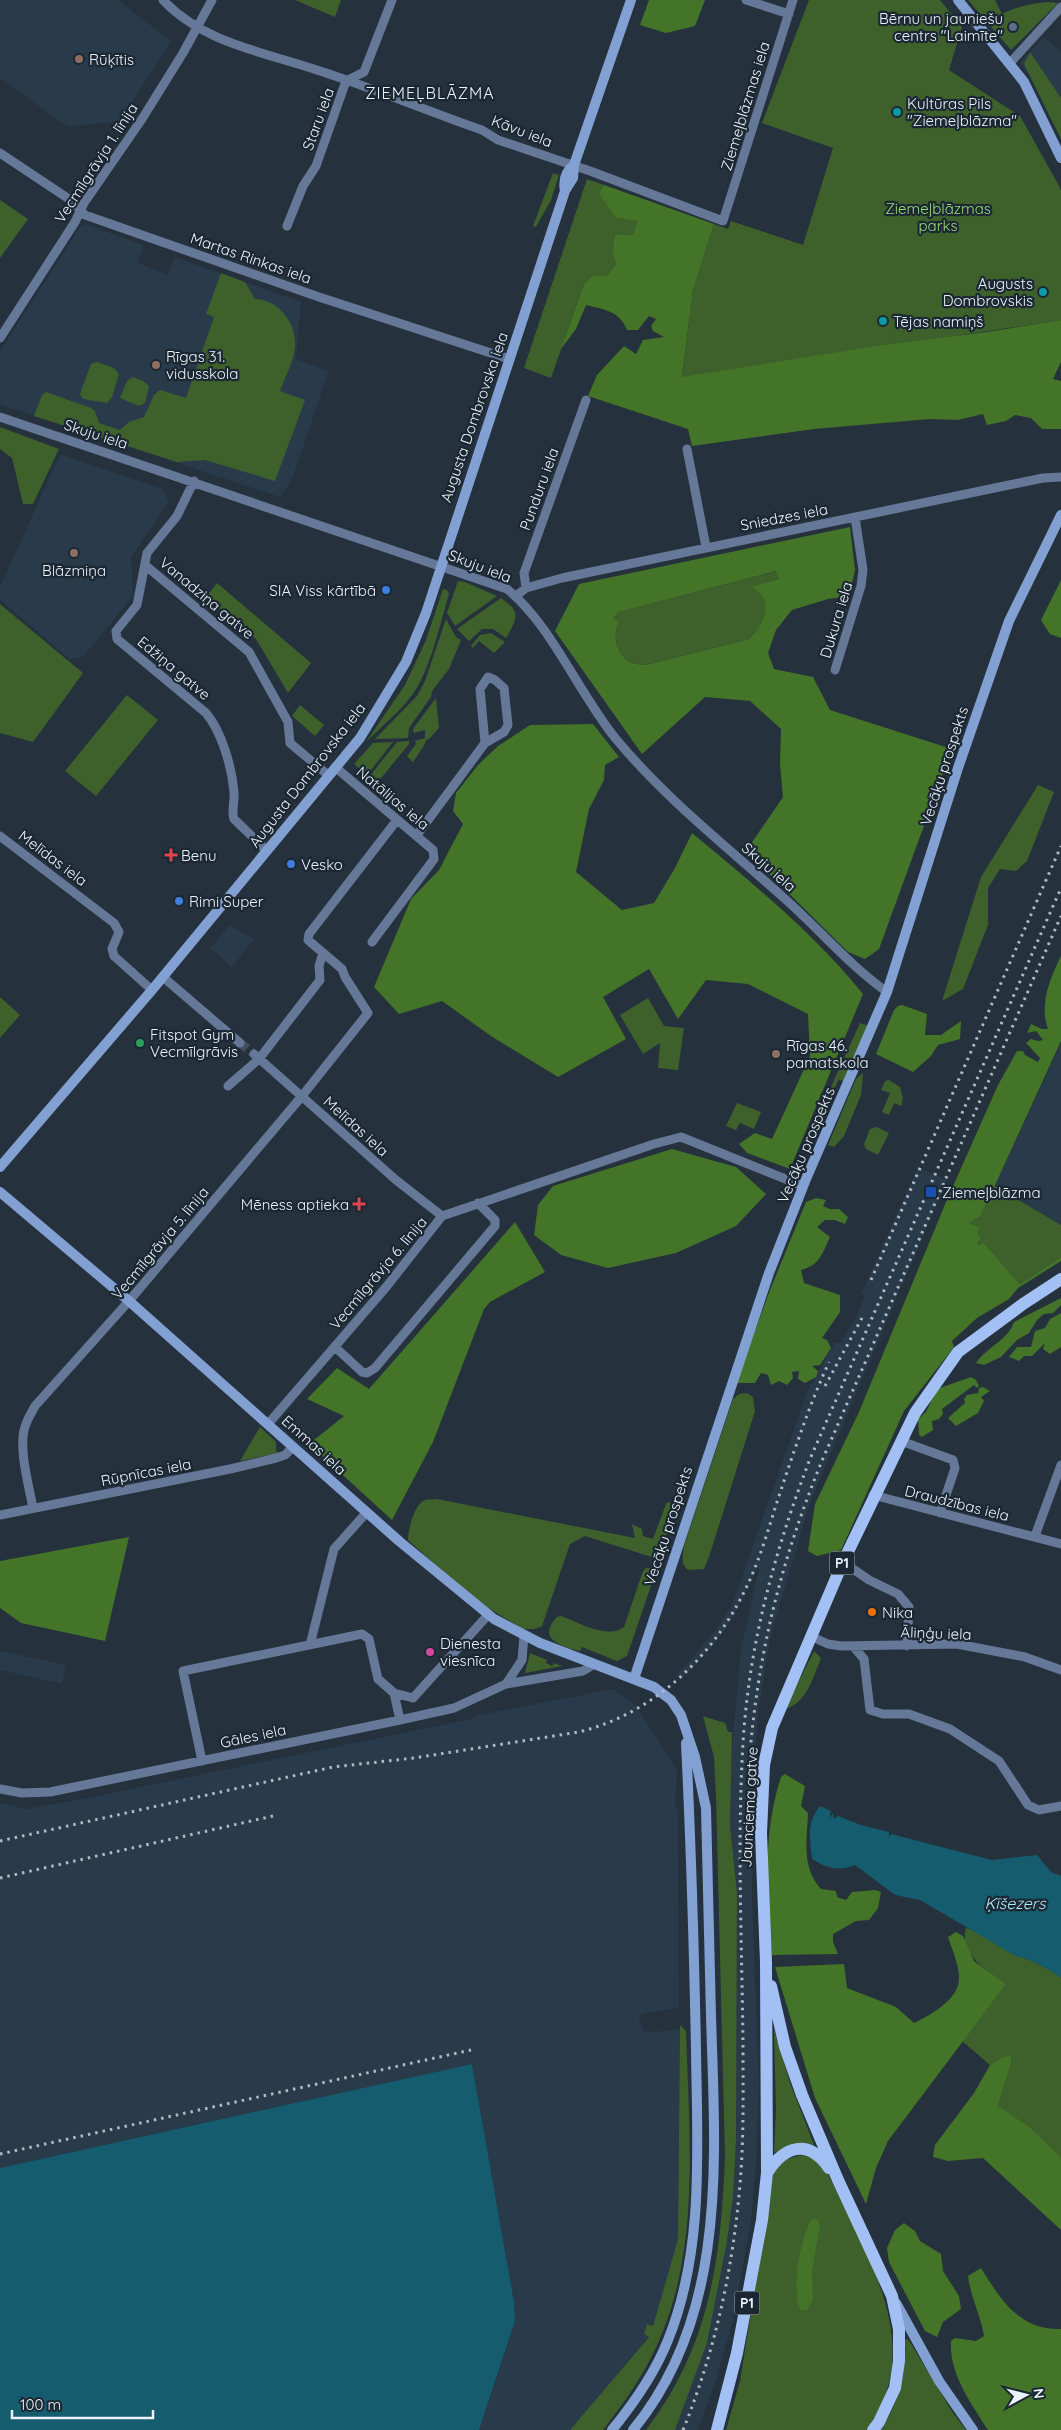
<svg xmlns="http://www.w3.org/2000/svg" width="1061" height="2430" viewBox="0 0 1061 2430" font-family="Quicksand,sans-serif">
	<rect width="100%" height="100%" fill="#25313c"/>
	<path fill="#293a4a" d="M0 0H118L171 41 120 121 68 127 0 78Z
		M1044 37 1061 52V132L1037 85 1020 63Z
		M85 224 144 245 138 263 168 275 175 257 301 302 296 359 329 371 292 479 280 497 0 404V351L80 227Z
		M60 454 162 489 169 502 131 557 133 596 83 657 69 659 0 600V587Z
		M230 925 254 939 232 967 210 948Z
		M1061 1044V1225L995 1186Z
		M918 1167 947 1180 811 1500 771 1634 758 1713 752 1809V1894L759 2086 756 2165 751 2221 733 2320 716 2380 698 2430H675L707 2343 727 2241 733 2197 736 2140 737 1893 730 1825V1769L741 1649 759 1568H757L734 1616 714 1645 682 1679 677 1675 715 1631 732 1605 807 1392 826 1357 835 1343H840L855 1319 865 1296 861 1294Z
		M0 1651 66 1665 62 1684 0 1670Z
		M613 1689 635 1704 677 1770 675 1804 678 1813 679 2008 638 2015 645 2033 680 2029 678 2239 653 2326 647 2324 644 2334 649 2336 570 2430H479L515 2321 514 2302 472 2064 0 2168V1803L26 1809 77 1800 471 1719 479 1715Z"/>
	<path fill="#3e612c" d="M295 0H341L335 17Z
		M809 0H940L962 27 949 70 1020 116 1058 184 1061 191V320L682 378 693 290 714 224 728 229 731 221 803 245 833 148 762 123Z
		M968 0H995L1002 14C1017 6 1043 0 1058 3L1011 50Z
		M1030 52 1061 98V139L1024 64Z
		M553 173 559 175 551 200 536 227 533 226Z
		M587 179 604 185 600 193 637 221 633 235 615 234 612 252 616 264 607 276H593L584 284 551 378 524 368Z
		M0 200 28 219 0 258Z
		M221 273 245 282 255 299C278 299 297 323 295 347 294 361 285 377 280 391L305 400 275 481 205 460 177 462 34 416 42 395 46 392 91 408 95 411 99 423 120 430 129 422 144 417 154 395 160 390 186 398 214 317 206 314Z
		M97 362 114 368 119 374 112 397 107 403 83 399 80 394 91 364Z
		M133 377 143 381 149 386 145 403 139 406 120 398 127 381Z
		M0 427 59 449 33 504H23L12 458 0 449Z
		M777 571 779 579 753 587C777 601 764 624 749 639L645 665C620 665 610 642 619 621L613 618 619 612Z
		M458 581 465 582 497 596 455 626 447 613Z
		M217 583 311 663 288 693 256 639 206 597Z
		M443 589 447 590 449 594C440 624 433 658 418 686 406 707 383 725 366 742L405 685 426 640Z
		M501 598C521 612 518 617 506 638L493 629H482L469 641 457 629Z
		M0 604 83 673 33 742 0 733Z
		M446 619 456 637 461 640 449 669 432 691 431 697 409 728 408 738 375 739 417 696 425 681Z
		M491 633 505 642 494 653 479 641 473 648 471 646 480 635Z
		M127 695 158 720 96 796 65 771Z
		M436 698 439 728 429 739 426 740 425 744 413 762 407 756 416 744 415 741 425 738V730L414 733 413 729Z
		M300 705 324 725 315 736 292 716Z
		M409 741V744L377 783 369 777 397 742Z
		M393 742 367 775 354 764 373 743Z
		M1038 785 1054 792 1027 861 1016 871 1000 869 988 888V925L963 989 942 1001 981 877Z
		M0 997 20 1015 0 1038Z
		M648 998 664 1026 684 1028 678 1070 658 1068 660 1043 643 1054 620 1015Z
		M860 1023 869 1026 845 1082 839 1079 829 1099 826 1098Z
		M863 1073 861 1095 844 1136 834 1147 828 1145 856 1079Z
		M889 1080 900 1087 903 1098 901 1106 894 1103 889 1115 882 1112 890 1093 881 1090 885 1081Z
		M737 1103 761 1112 754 1129 740 1123 736 1130 726 1126Z
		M877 1127 889 1133 878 1155 866 1149 864 1144 870 1129Z
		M995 1186 1061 1225V1257L1020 1284 983 1242 979 1245 977 1243 981 1239 969 1223 981 1216Z
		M747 1393 753 1397 755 1411 709 1557 704 1569 688 1570C680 1564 683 1555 684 1546L733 1399 739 1394Z
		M260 1427 276 1442V1450L278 1453 240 1461Z
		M437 1499 635 1538 632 1524 642 1529 643 1536 653 1539 666 1504 668 1502 676 1505 660 1555 655 1558 585 1536 570 1544 542 1626 535 1629H523L475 1600 408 1540C408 1530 414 1504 425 1500 428 1499 433 1500 437 1499Z
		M646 1568H651L656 1571 627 1656 617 1661 582 1647 580 1651C562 1647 536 1639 557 1617L561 1616C578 1622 608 1640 624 1627L643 1571Z
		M814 1651 821 1658C813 1677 807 1703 785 1709Z
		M530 1653 547 1660 546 1663 552 1666 554 1663 562 1666 525 1673Z
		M703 1716 725 1723 728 1732H732L730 1825 737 1893 736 2140 733 2197 727 2241 707 2343 675 2430H646C710 2346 721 2259 725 2156L716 1796 714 1757Z
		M966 1928 975 1930 1014 1955C1026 1957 1053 1970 1061 1978V2158L998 2106 1011 2063 1003 2057 990 2065 962 2041 1006 1984C988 1971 958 1954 966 1928Z
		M680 2025 686 2031C689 2133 701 2247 658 2343 644 2375 624 2403 603 2430H570L649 2337 644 2334 647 2324 653 2326 678 2239Z
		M774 2030 790 2083 814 2145 793 2144 774 2153 776 2110Z
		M804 2155 812 2157 828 2174C865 2253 929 2347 866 2430H726L740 2381 773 2175C780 2161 789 2157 804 2155Z
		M908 2339 953 2413 966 2430H881C899 2402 907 2373 905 2340Z"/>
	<path fill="#447427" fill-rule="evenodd" d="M649 0H705L695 26 666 33 640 25Z
		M604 185 714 224 693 290 682 377 876 346 987 332 1061 320V362L1053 379 1061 381V429H1042L1031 418 1015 415 1006 421 987 425 983 414 958 420 930 419 814 429 692 446 688 429 588 396 597 375 624 346 636 354 643 340 664 337 653 331 651 326 656 319 649 316 638 330H627C620 311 603 309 586 305L576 329 561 349 584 284 593 276H607L616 264 612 252 615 234 633 235 637 221 615 217 599 193Z
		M850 527 855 570 849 596 828 599 792 610 776 630 768 653 774 669 813 677 830 710 952 749 879 949 865 959 848 952 746 851 783 797 780 764 781 729 750 701 705 697 642 754 555 631 579 584ZM776 571 779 579 752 587C776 600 764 624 749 639L645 665C620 665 610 642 619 621L613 618 619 612Z
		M1061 580V638L1050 634 1041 620Z
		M593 724 619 757 605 765 604 780 589 809 576 872 622 910 654 903 675 868 692 833C752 883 813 932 863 994L790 1169 747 1153 739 1144 755 1133 772 1139 810 1056 808 1014 748 984 706 980 678 1019 649 969 603 997 626 1039 558 1077 491 1036 442 1001 399 1014 374 987 411 899 439 870 463 824 453 811 456 793 478 765 498 746 530 725Z
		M1061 956V1041L981 1216 969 1223 980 1228 977 1232 981 1239 977 1243 979 1245 983 1242 1020 1284 1061 1257V1261L1018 1288 1009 1299 977 1318 952 1341 954 1347 904 1411 841 1550 817 1556 808 1551 815 1504 859 1412 946 1202 998 1085 1017 1051H1023L1025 1055 1038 1062 1040 1058 1026 1043 1031 1039 1038 1041 1043 1040 1036 1031 1027 1033 1031 1024 1042 1029H1048C1039 1005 1050 978 1061 956Z
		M902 1005 927 1014 925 1035H941L961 1021 960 1039 938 1045 931 1056 913 1072 876 1054 894 1010 898 1006Z
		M672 1149 736 1167 766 1194 736 1226 676 1253 608 1268 561 1255 534 1235 538 1205 553 1186Z
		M816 1198 826 1200 823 1206 830 1209H839L848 1217 845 1224 835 1220H825L817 1227 830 1237C822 1254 820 1265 801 1270L804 1283 840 1295V1312L822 1338 827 1340 831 1348 820 1365 812 1366 818 1371 816 1377 805 1383 798 1379 799 1371 792 1372 793 1378 787 1385 779 1381 771 1385 768 1375 761 1373 755 1383H736L770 1290 806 1202Z
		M515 1222 545 1272 490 1302 484 1309 433 1442 392 1520 309 1444 344 1416 307 1399 337 1368 369 1389Z
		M1061 1298V1305L1053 1313 1044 1314 1037 1320 1029 1333 1017 1340 1001 1357 984 1365 976 1363C986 1348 1009 1339 1014 1322Z
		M1061 1313V1347L1050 1354 1043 1349 1045 1343 1032 1356H1024L1019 1361 1009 1357 1017 1347H1031L1035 1331 1045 1328 1050 1319Z
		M971 1377 976 1380 979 1386 977 1388 974 1385 942 1409 943 1414 939 1419 932 1421 933 1430 922 1437 919 1435 918 1419 926 1412 937 1389Z
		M983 1387 990 1391 981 1397 984 1401 978 1413 956 1426 948 1418 965 1403 964 1399 967 1395 978 1393 979 1388Z
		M129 1537 105 1641 21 1623 0 1608V1561Z
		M785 1774 805 1786 801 1806 808 1813C807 1840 801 1867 821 1889L836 1891 837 1897 846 1900 852 1892 875 1890 881 1892 878 1908 869 1920 856 1921 833 1934V1942L838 1954 772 1955C767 1896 762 1835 781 1777Z
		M956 1932 963 1936 974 1961 1006 1984 888 2141 876 2168 866 2204 815 2098 775 1967 844 1964 847 1988 896 2007 914 2023C930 2015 959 2000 959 1978 959 1965 952 1949 948 1937Z
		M1011 2056V2063L998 2106 1029 2127 1061 2158V2230L983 2158 948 2161 933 2157 935 2145 974 2093 990 2065 1003 2057Z
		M812 2219H817L820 2225 812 2271 813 2300 807 2310 801 2311C791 2292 800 2237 812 2219Z
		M904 2223 915 2231 920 2241 941 2254 943 2271 959 2296 961 2309 943 2322 937 2337 925 2331 889 2262 887 2248 895 2230Z
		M981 2268C1001 2300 1019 2330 1061 2329V2430H988C971 2403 949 2374 951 2341L955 2338 976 2341 984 2336C981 2316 971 2299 968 2276Z"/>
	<path fill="#155c6e" d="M820 1806 831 1811 829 1819 833 1813 834 1819 838 1816 861 1825 889 1832V1838L891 1834 992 1860 1037 1855 1051 1872 1061 1876V1978C1053 1970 1026 1957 1014 1955L920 1900 895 1895 855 1865C840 1872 826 1868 812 1859 810 1839 806 1823 820 1806Z
		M472 2064 514 2302 515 2321 479 2430H0V2168Z"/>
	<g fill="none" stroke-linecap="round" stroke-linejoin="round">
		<path stroke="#434e58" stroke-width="9" stroke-dasharray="9 4.5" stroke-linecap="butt" d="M240 1043 254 1054"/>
		<path stroke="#667898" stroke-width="9" d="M163 0C203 43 264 52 317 70 373 88 427 111 482 130L498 140 590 171 723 221 793 0
			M746 0 789 14
			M1010 63 1061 7
			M0 153 72 201 85 215 319 297 509 359
			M287 226 303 186 316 166 346 81 364 72 392 0
			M0 338 75 222 84 203 142 119 183 53 212 0
			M0 417 507 589C551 624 579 694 616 739 666 799 726 846 784 898 819 929 849 965 887 992
			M687 449 706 547
			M194 481 177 516 147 553 137 605 116 631 117 639 206 713C222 732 232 768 234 792 235 802 231 811 234 819L267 851
			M145 565 249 652 288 722 290 743 328 775
			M526 588 524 573 586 400
			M516 596 526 588 562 578 1043 478 1061 477
			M835 670 861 586 863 570 855 517
			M335 767 433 850 434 859 372 942
			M417 835 485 743 504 732 508 725 504 688 495 680 488 677 480 689 485 743
			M0 836 114 923 119 932 112 949 114 956 152 990
			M163 977 240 1043
			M254 1054 396 1180 442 1216
			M228 1086 259 1059 320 980 319 966 323 953
			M335 1347 362 1372 367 1373 375 1368 495 1226V1220L478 1203
			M268 1424 387 1286 442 1216 451 1213 654 1144 681 1137 803 1186
			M901 1441 953 1460 955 1468 940 1513
			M873 1495 1061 1544
			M33 1508C29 1486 17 1445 26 1424 28 1418 32 1412 35 1406L129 1301 302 1096 368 1013 345 977 342 969 308 940 309 934 397 820
			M0 1515 230 1469 276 1458 285 1455 293 1447
			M1035 1536 1061 1465
			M843 1562 869 1580 898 1594 909 1607 907 1646
			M810 1636 828 1644 841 1646 957 1644 1025 1657 1061 1670
			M310 1645 334 1549 367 1512
			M853 1646 864 1659 870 1710 883 1714H909L950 1729 999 1761 1028 1805 1039 1810 1061 1806
			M506 1684 522 1660 524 1636
			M394 1693 413 1698 488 1615
			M202 1761 183 1671 362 1634 369 1639 378 1679 394 1693 400 1720
			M0 1789 22 1793 50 1792 400 1720 454 1708 506 1684 583 1671 593 1665"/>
		<path stroke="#83a0d3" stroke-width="10" d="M958 0 1024 82 1061 158
			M565 191C563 181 565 172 574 165
			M0 1167 152 990 360 738 406 662 426 613 565 191 573 178 574 165 631 0
			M0 1192 129 1301 399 1541 494 1619 540 1643 654 1687 671 1700 681 1715 695 1757 706 1808C708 1877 709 1947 711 2016 715 2157 729 2313 633 2430
			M634 1679 769 1273 806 1179 887 992 958 768 1009 621 1061 515
			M896 2303 939 2381 973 2430
			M612 2430C634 2403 655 2373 668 2340 705 2249 697 2145 696 2049 694 1947 691 1845 686 1743"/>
		<path stroke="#a2c0f4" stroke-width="12" d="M771 1986 785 2047 802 2095 838 2180 892 2296 899 2329V2361L895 2388 879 2422 873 2430
			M767 2173C784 2146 808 2138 829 2168
			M717 2430 737 2353 762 2220 767 2173 766 1962 761 1833 764 1765 772 1728 843 1562 915 1413 958 1352 1023 1304 1061 1279"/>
		<path stroke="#b1bac2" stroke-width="3" stroke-dasharray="2.5 5" stroke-linecap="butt" d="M871 1280 1061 846
			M825 1386 862 1318
			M749 1765C757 1657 780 1564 821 1463L1061 916
			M0 1841 333 1767 414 1758 579 1732C655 1713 714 1656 747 1586 761 1557 769 1526 779 1496 794 1451 809 1406 829 1362
			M0 1878 273 1816
			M0 2154 471 2050
			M683 2430C715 2351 733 2269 740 2184 744 2138 743 2092 743 2045 742 1945 737 1843 743 1743 749 1644 775 1550 810 1459L1061 888"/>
	</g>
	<circle fill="#5c6f8a" stroke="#1b2732" stroke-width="2" cx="1013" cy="27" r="5"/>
	<g fill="#8d6e63" stroke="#1b2732" stroke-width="2">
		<circle cx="79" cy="59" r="5"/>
		<circle cx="156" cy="365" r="5"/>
		<circle cx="74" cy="553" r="5"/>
		<circle cx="776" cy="1054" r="5"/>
	</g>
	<g fill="#0f9aa8" stroke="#1b2732" stroke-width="2">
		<circle cx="897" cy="112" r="5"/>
		<circle cx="1043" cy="292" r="5"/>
		<circle cx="883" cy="321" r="5"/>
	</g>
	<g fill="#3f7fe0" stroke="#1b2732" stroke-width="2">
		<circle cx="386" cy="590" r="5"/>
		<circle cx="291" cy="864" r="5"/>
		<circle cx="179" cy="901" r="5"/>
	</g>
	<g fill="#e0444e" stroke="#1b2732" stroke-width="2">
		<path d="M168.5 847.5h5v5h5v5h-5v5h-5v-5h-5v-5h5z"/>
		<path d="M356.5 1196.5h5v5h5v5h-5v5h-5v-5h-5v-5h5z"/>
	</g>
	<circle fill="#2e9e5b" stroke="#1b2732" stroke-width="2" cx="140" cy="1043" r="5"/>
	<rect fill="#1a4fb4" stroke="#1b2732" stroke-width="2" x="925" y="1186" width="12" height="12" rx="2.5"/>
	<circle fill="#e8710a" stroke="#1b2732" stroke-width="2" cx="872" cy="1612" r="5"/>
	<circle fill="#d1479c" stroke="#1b2732" stroke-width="2" cx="430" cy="1652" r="5"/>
	<g text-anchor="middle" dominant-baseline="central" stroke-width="4.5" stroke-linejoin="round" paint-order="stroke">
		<g fill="#1b2732" stroke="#adb6be" stroke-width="1">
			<rect x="829.5" y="1551.5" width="25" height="23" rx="4"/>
			<rect x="734.5" y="2291.5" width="25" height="23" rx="4"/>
		</g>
		<g font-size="14" font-weight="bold" fill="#ebf3fa">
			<text x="842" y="1563">P1</text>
			<text x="747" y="2303">P1</text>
		</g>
		<g font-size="15" fill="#ebf3fa" stroke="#1b2732" text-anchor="start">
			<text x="1003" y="18" text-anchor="end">Bērnu un jauniešu<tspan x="1003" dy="17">centrs "Laimīte"</tspan></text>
			<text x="89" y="59">Rūķītis</text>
			<text x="907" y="103">Kultūras Pils<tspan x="907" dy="17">"Ziemeļblāzma"</tspan></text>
			<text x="1033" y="283" text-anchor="end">Augusts<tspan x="1033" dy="17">Dombrovskis</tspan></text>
			<text x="893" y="321">Tējas namiņš</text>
			<text x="166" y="356">Rīgas 31.<tspan x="166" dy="17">vidusskola</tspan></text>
			<text x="74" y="570" text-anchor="middle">Blāzmiņa</text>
			<text x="376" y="590" text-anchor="end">SIA Viss kārtībā</text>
			<text x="181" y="855">Benu</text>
			<text x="301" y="864">Vesko</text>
			<text x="189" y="901">Rimi Super</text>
			<text x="150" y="1034">Fitspot Gym<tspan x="150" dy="17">Vecmīlgrāvis</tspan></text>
			<text x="786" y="1045">Rīgas 46.<tspan x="786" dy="17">pamatskola</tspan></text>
			<text x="942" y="1192">Ziemeļblāzma</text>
			<text x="349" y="1204" text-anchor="end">Mēness aptieka</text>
			<text x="882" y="1612">Nika</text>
			<text x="440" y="1643">Dienesta<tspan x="440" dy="17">viesnīca</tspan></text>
		</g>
		<g font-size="15" fill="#ebf3fa" stroke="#1b2732">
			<text transform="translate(745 106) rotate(-73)">Ziemeļblāzmas iela</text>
			<text transform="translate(318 119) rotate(-70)">Staru iela</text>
			<text transform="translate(522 131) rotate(21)">Kāvu iela</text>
			<text transform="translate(96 163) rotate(-57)">Vecmīlgrāvja 1. līnija</text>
			<text transform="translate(251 258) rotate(19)">Martas Rinkas iela</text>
			<text transform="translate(474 417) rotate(-71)">Augusta Dombrovska iela</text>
			<text transform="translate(96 434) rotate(18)">Skuju iela</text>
			<text transform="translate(539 489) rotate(-70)">Punduru iela</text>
			<text transform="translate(784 517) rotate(-11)">Sniedzes iela</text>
			<text transform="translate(480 566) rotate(21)">Skuju iela</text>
			<text transform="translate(207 598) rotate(40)">Vanadziņa gatve</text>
			<text transform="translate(836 620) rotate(-73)">Dukura iela</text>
			<text transform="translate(174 668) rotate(40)">Edžiņa gatve</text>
			<text transform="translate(944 766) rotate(-72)">Vecāķu prospekts</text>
			<text transform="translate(307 775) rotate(-52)">Augusta Dombrovska iela</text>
			<text transform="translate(393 798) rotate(40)">Natālijas iela</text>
			<text transform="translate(53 858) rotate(37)">Melīdas iela</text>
			<text transform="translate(769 867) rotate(41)">Skuju iela</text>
			<text transform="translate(356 1126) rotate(42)">Melīdas iela</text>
			<text transform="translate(806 1145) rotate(-67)">Vecāķu prospekts</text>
			<text transform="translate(160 1243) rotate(-50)">Vecmīlgrāvja 5. līnija</text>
			<text transform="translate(378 1273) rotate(-50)">Vecmīlgrāvja 6. līnija</text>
			<text transform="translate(314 1445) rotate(42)">Emmas iela</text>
			<text transform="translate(146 1472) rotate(-11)">Rūpnīcas iela</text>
			<text transform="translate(957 1503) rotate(14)">Draudzības iela</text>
			<text transform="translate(668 1526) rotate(-72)">Vecāķu prospekts</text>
			<text transform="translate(936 1633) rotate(2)">Āliņģu iela</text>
			<text transform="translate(253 1736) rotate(-12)">Gāles iela</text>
			<text transform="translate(749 1807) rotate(-87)">Jaunciema gatve</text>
		</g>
		<g font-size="15" fill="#99dc76" stroke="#1b2732">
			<text x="938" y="208">Ziemeļblāzmas<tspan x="938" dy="17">parks</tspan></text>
		</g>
		<g font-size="16" letter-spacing="1" fill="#ebf3fa" stroke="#1b2732">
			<text x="430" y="93">ZIEMEĻBLĀZMA</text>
		</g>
		<g font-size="16" font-style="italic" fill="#b0e6f7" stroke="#1b2732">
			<text x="1015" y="1903">Ķīšezers</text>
		</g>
	</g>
	<g transform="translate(1026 2395) rotate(83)" stroke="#1b2732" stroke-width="4" paint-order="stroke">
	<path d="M0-4L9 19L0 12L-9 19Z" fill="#ebf3fa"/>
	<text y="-8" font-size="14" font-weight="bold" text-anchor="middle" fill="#ebf3fa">N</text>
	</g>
	<path d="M12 2410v8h141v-8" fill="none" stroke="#ebf3fa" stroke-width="2.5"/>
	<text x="20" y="2410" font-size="15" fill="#ebf3fa" stroke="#1b2732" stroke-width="4" paint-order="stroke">100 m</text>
</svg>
